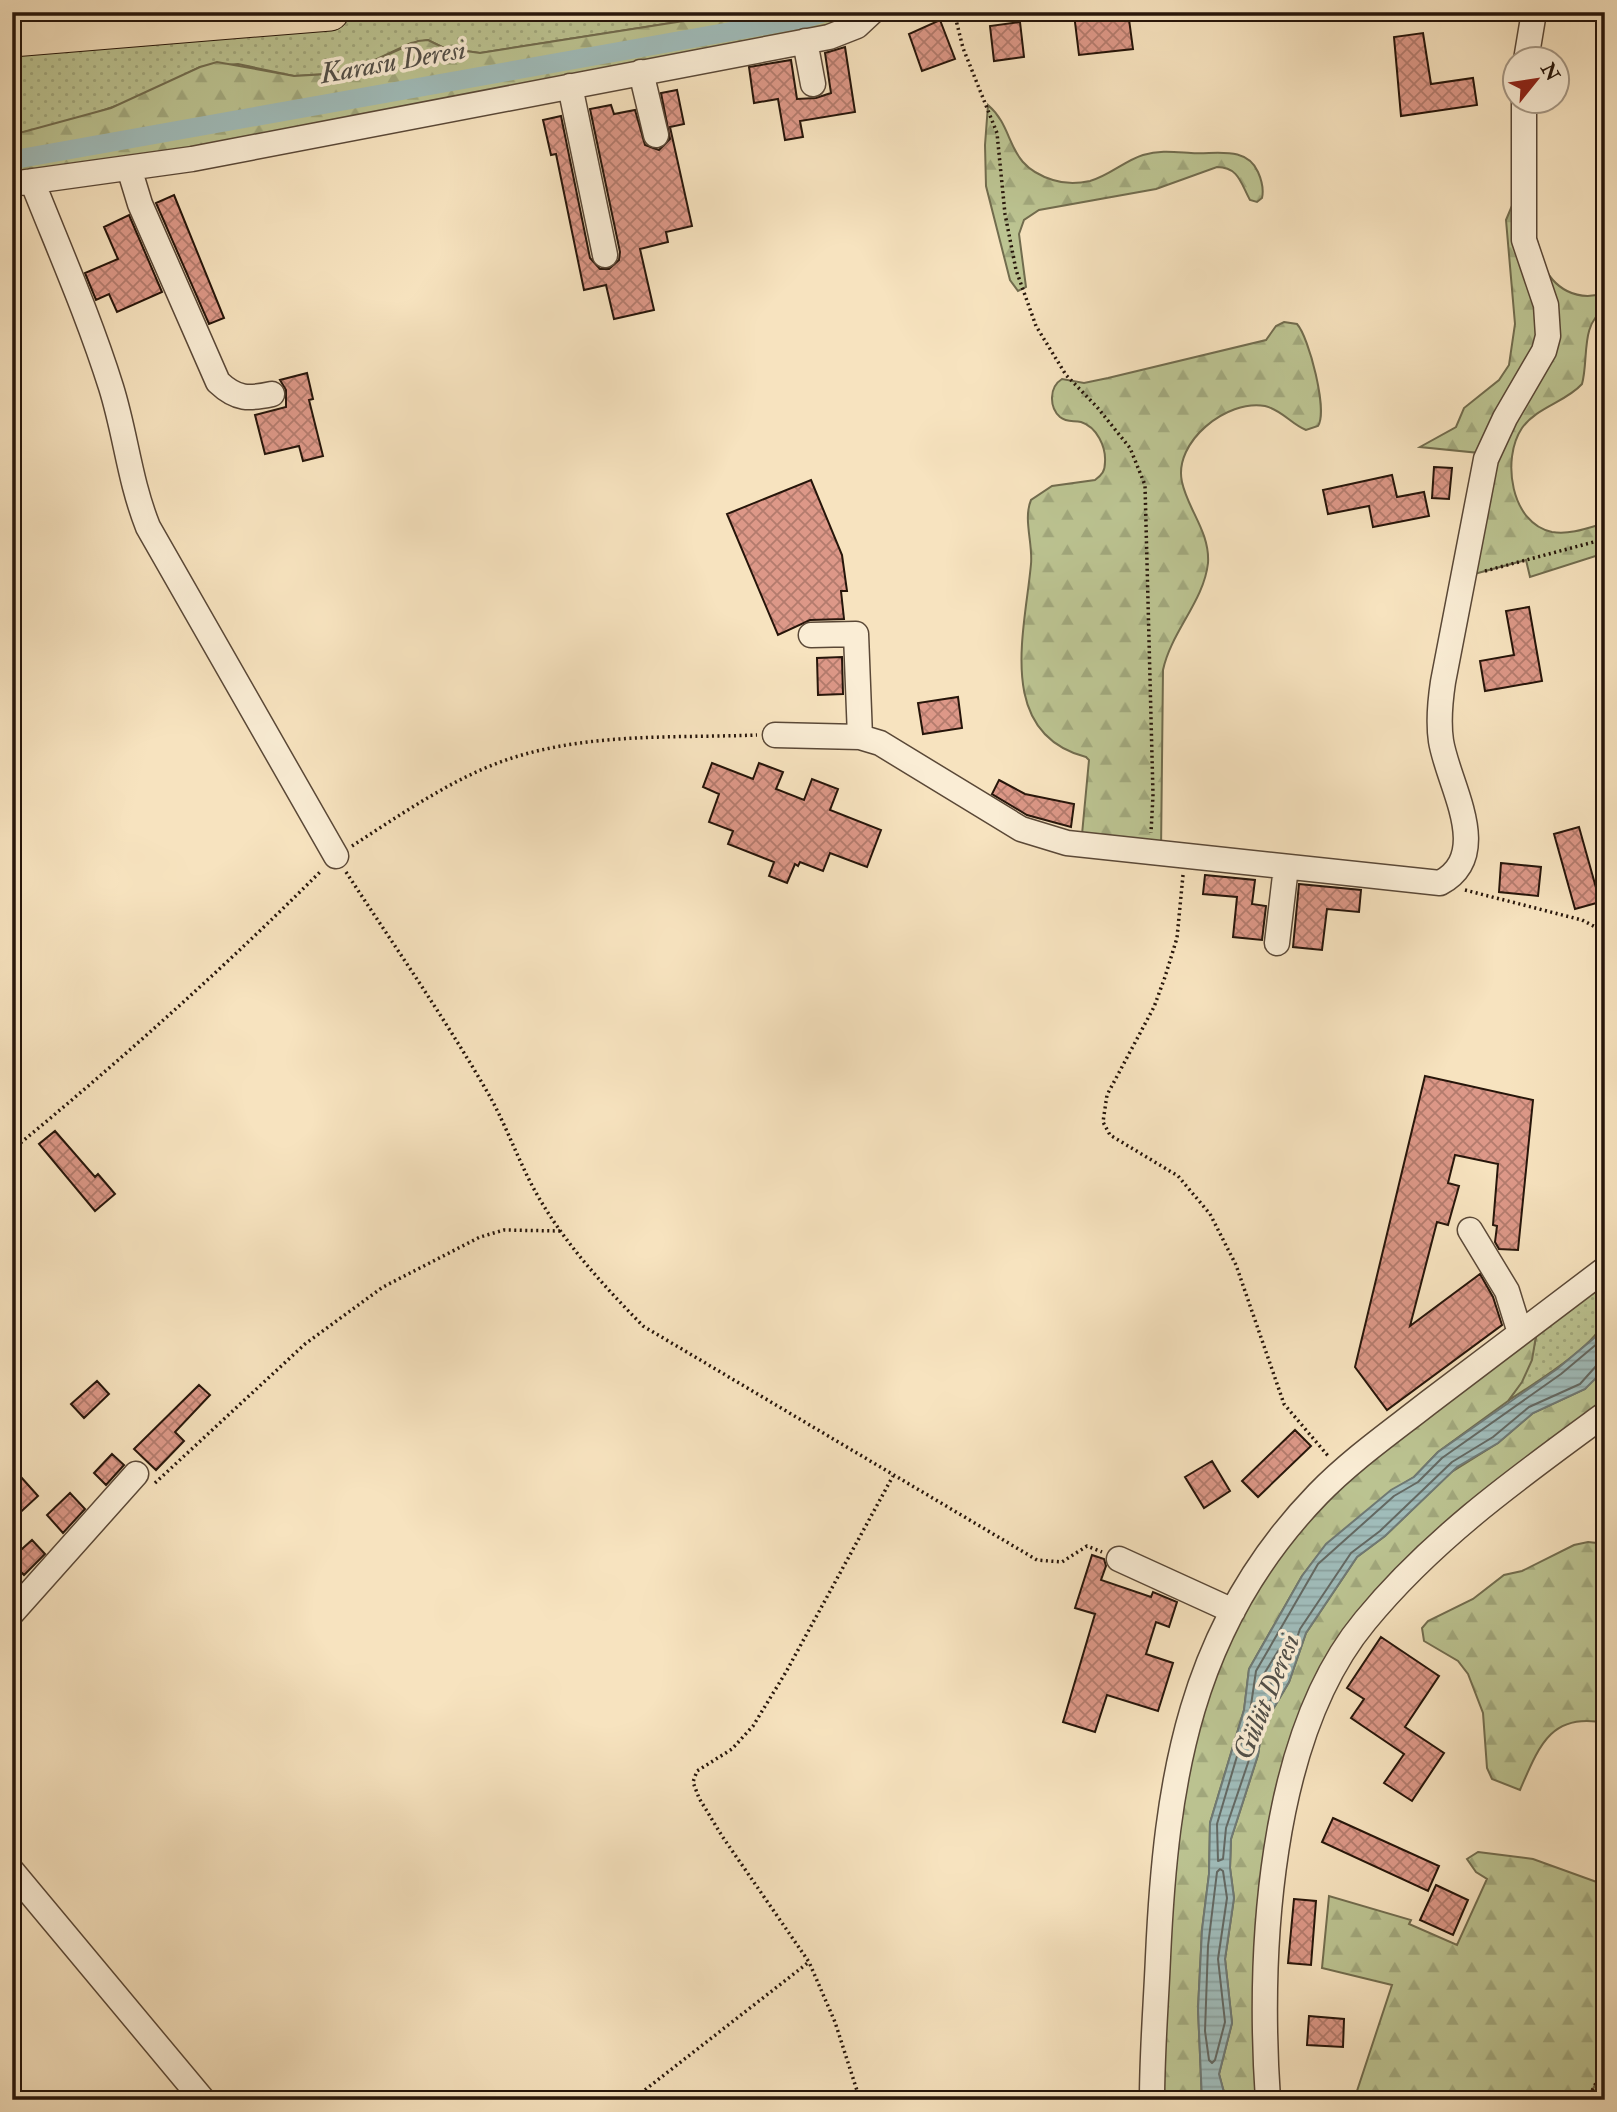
<svg xmlns="http://www.w3.org/2000/svg" width="1617" height="2112" viewBox="0 0 1617 2112" font-family="'IM FELL Double Pica',serif">
	<defs>
		<pattern id="grass-dots" width="8" height="8" patternUnits="userSpaceOnUse" patternTransform="scale(1.75)"><rect width="8" height="8" fill="#bcc492"/><path d="M2 2h.1M6 6h.1" fill="none" stroke="#a1a87d" stroke-width="1.8" stroke-linecap="round"/></pattern>
		<pattern id="forest-firs" width="22" height="20" patternUnits="userSpaceOnUse" patternTransform="scale(1.75)"><rect width="22" height="20" fill="#bcc492"/><path d="M5 1l3.5 6h-7zM16 11l3.5 6h-7z" fill="#a1a87d"/></pattern>
		<pattern id="water-rules" width="6" height="5" patternUnits="userSpaceOnUse" patternTransform="scale(1.75)"><rect width="6" height="5" fill="#a0bcba"/><path d="M0 2.5h6" fill="none" stroke="#8aa19f"/></pattern>
		<pattern id="building-cross-hatch" width="8" height="8" patternUnits="userSpaceOnUse" patternTransform="scale(1.75)"><rect width="8" height="8" fill="#dd9888"/><path d="M0 0l8 8M0 8l8-8" fill="none" stroke="#b37b6d"/></pattern>
	</defs>
	<rect width="100%" height="100%" fill="#f7e3bf"/>
	<filter id="stains"><feTurbulence type="fractalNoise" baseFrequency=".00286" numOctaves="4"/><feColorMatrix values="0 0 0 0 .2 0 0 0 0 .09 0 0 0 0 .02 0 0 0 .5 -.17"/></filter>
	<radialGradient id="worn" r=".72"><stop offset=".6" stop-color="#630" stop-opacity="0"/><stop offset="1" stop-color="#630" stop-opacity=".3"/></radialGradient>
	<path fill="url(#grass-dots)" stroke="#716c4e" stroke-width="2" d="M330 12H741L480 53 444 48 428 40 411 43 358 68 328 74 294 76 238 64 200 67 136 99 81 118 12 135V38Z
		M1605 1269C1605 1284 1608 1304 1605 1319 1597 1346 1531 1385 1508 1401 1527 1376 1536 1349 1539 1318Z
		M1605 2066V2100H1587Z"/>
	<path fill="url(#forest-firs)" stroke="#716c4e" stroke-width="2" d="M741 12H872L865 20 12 184V135L111 108 200 67 217 62 294 76 328 74 358 68 418 41 428 40 444 48 480 53Z
		M988 105C1017 130 1004 165 1053 180 1065 184 1077 184 1090 181 1109 176 1124 161 1143 155 1160 150 1174 152 1191 153 1214 155 1246 145 1258 172 1262 181 1264 189 1262 198L1257 202 1250 200C1241 184 1239 167 1217 167L1156 189 1039 210 1024 220 1019 234 1026 287 1018 291 1010 280 986 186 985 145Z
		M1514 201C1521 212 1529 223 1535 235 1539 243 1539 253 1542 262 1553 289 1577 302 1605 293V309C1580 324 1589 359 1582 384 1566 402 1537 407 1522 428 1501 459 1511 524 1552 532 1570 535 1588 528 1605 523V553L1530 577 1526 560 1463 577 1489 454 1420 447 1456 427 1464 408 1499 380 1509 365 1515 324 1506 220Z
		M1284 322 1297 324C1309 337 1328 411 1318 426L1306 430C1291 424 1282 410 1265 406 1227 399 1173 442 1182 482 1188 510 1210 532 1208 563 1204 601 1171 632 1163 670L1161 853 1081 845 1089 760 1086 757C995 733 1025 631 1031 564 1033 543 1023 519 1031 500L1052 486 1095 480C1102 475 1105 471 1105 462 1106 447 1097 427 1081 422 1074 420 1067 423 1060 417 1049 407 1049 387 1062 379L1084 383 1108 378 1266 340 1276 326Z
		M1539 1318 1532 1360 1522 1382 1508 1401 1438 1452 1414 1477 1391 1491 1326 1545 1302 1576 1249 1669 1244 1710 1210 1823 1209 1874 1202 1930 1198 2009 1202 2100H1152L1191 1711 1287 1531Z
		M1605 1366V1414L1493 1496 1328 1678 1277 1830 1262 2100H1226L1219 2074 1232 2023 1225 1959 1234 1898 1230 1868 1231 1839 1258 1755 1262 1728 1289 1682 1306 1633 1357 1557 1385 1536 1450 1473 1498 1443 1533 1413 1585 1389Z
		M1588 1542 1597 1543 1605 1551V1628L1597 1647 1605 1673V1723C1551 1712 1539 1746 1520 1790L1492 1779 1487 1768 1483 1713 1468 1674 1458 1661 1424 1641 1422 1628 1428 1621 1473 1599 1504 1575 1522 1571 1574 1545Z
		M1478 1852 1533 1859 1605 1885V2066L1587 2100H1354L1392 1985 1322 1968 1329 1896 1411 1920 1409 1924 1457 1945 1487 1879 1476 1872 1467 1859Z"/>
	<path fill="url(#water-rules)" stroke="#6f7974" stroke-width="2" d="M1605 1329V1366L1597 1377 1585 1389 1533 1413 1498 1443 1457 1467 1385 1536 1357 1557 1306 1633 1289 1682 1262 1728 1258 1755 1231 1839 1230 1868 1234 1898 1225 1959 1232 2023 1219 2074 1226 2100H1202L1198 2009 1202 1930 1209 1874 1210 1823 1244 1710 1249 1669 1302 1576 1326 1544 1391 1490 1414 1477 1438 1452 1557 1369Z"/>
	<g fill="none" stroke-linecap="round" stroke-linejoin="round">
		<path stroke="#636862" stroke-width="2" d="M1605 1337 1561 1374 1442 1458 1418 1482 1394 1496 1318 1564 1256 1671 1250 1712 1217 1824 1218 1861 1223 1859 1226 1828 1251 1754 1255 1726 1283 1680 1300 1629 1351 1553 1380 1531 1452 1462 1493 1437 1529 1407 1580 1384 1597 1365 1605 1362
			M1283 1650 1284 1654 1269 1688 1265 1689 1264 1674 1278 1651Z
			M1220 1869 1223 1871 1227 1898 1218 1959 1225 2022 1215 2060 1212 2063 1209 2060 1205 2031 1208 1946 1217 1872Z"/>
		<path stroke="#a0bcba" stroke-width="19" d="M12 160 807 18 826 12"/>
	</g>
	<path fill="url(#building-cross-hatch)" stroke="#26150a" stroke-width="2" d="M1128 12 1133 49 1079 55 1074 14Z
		M940 20 955 59 922 71 909 34Z
		M1020 22 1024 57 994 61 990 26Z
		M1423 33 1431 84 1473 78 1477 105 1401 116 1394 37Z
		M845 47 855 112 800 121 803 137 785 140 778 99 754 103 749 67 791 60 797 99 816 98 831 93 825 53Z
		M677 90 684 124 670 127 692 226 666 232 668 242 640 249 654 310 614 319 606 285 584 290 556 154 551 155 543 120 561 116 590 258 600 269H609L619 260 620 252 590 109 611 105 614 114 635 110 645 145 659 150 670 139 661 93Z
		M174 195 224 318 209 324 156 203Z
		M129 215 162 292 117 312 109 294 96 300 85 273 118 259 104 227Z
		M307 373 313 399 309 400 323 456 303 461 299 446 265 454 255 415 286 407V390L280 380Z
		M1434 467 1452 468 1449 499 1432 498Z
		M1392 475 1397 497 1424 492 1429 516 1373 527 1369 506 1328 514 1323 490Z
		M811 480 842 555 847 591H841L844 619 810 620 778 635 727 514Z
		M1529 607 1542 681 1485 691 1480 661 1514 655 1506 611Z
		M842 657 843 694 818 695 817 658Z
		M958 697 962 728 923 734 918 703Z
		M712 763 753 779 759 763 783 772 776 789 804 800 812 779 838 789 830 810 881 830 867 867 830 853 823 871 800 862 798 866 795 864 787 883 769 876 774 862 728 844 733 831 709 822 719 794 703 787Z
		M999 780 1025 794 1074 804 1071 827 1027 815 992 794Z
		M1579 827 1600 902 1575 909 1554 834Z
		M1501 863 1541 867 1538 896 1499 892Z
		M1205 875 1255 880 1252 904 1266 906 1262 940 1233 937 1237 897 1203 894Z
		M1299 884 1361 890 1359 912 1327 909 1322 950 1293 947Z
		M1425 1076 1533 1100 1518 1250 1499 1249 1495 1242 1497 1226 1493 1225 1498 1164 1455 1155 1448 1183 1459 1186 1448 1225 1437 1222 1410 1326 1480 1274 1493 1297 1502 1325 1387 1410 1355 1367Z
		M55 1131 95 1177 98 1174 115 1194 95 1211 39 1144Z
		M97 1381 109 1394 84 1418 71 1404Z
		M199 1385 210 1395 175 1432 184 1441 156 1470 134 1449Z
		M1295 1430 1311 1446 1258 1497 1242 1481Z
		M112 1454 124 1465 106 1485 94 1473Z
		M1212 1461 1230 1491 1204 1508 1185 1477Z
		M12 1467 38 1496 12 1520Z
		M70 1493 85 1509 63 1533 47 1515Z
		M32 1540 45 1554 24 1575 12 1563V1558Z
		M1092 1555 1104 1559 1106 1566 1101 1580 1151 1597 1153 1592 1177 1602 1169 1627 1156 1622 1146 1654 1173 1663 1158 1711 1107 1695 1095 1732 1063 1722 1095 1614 1075 1608Z
		M1381 1637 1439 1676 1405 1727 1444 1753 1412 1801 1384 1783 1404 1754 1351 1718 1364 1699 1347 1688Z
		M1333 1818 1439 1866 1428 1891 1322 1842Z
		M1436 1885 1468 1900 1453 1935 1420 1920Z
		M1294 1899 1316 1901 1311 1965 1288 1963Z
		M1309 2016 1344 2019 1343 2047 1307 2045Z"/>
	<g fill="none" stroke-linecap="round" stroke-linejoin="round">
		<defs>
			<path id="minor" d="M40 12V13
				M805 41 813 84
				M1526 60 1534 12
				M641 72 656 135
				M570 86 605 255
				M129 168 140 204 218 382C237 400 249 399 272 394
				M32 181C59 249 89 317 111 387 126 435 129 479 148 527L336 856
				M12 184 192 159 829 37 857 26 872 12
				M811 635 856 634 860 737
				M775 735 860 737 880 743 1021 829 1067 843 1440 883C1494 854 1448 785 1441 741 1438 721 1440 702 1443 682L1486 459 1505 418 1544 351 1548 336 1546 305 1524 240V102
				M1277 943 1286 867
				M1470 1230 1507 1291 1520 1333
				M1119 1559 1233 1611
				M12 1613 136 1474
				M12 1871 203 2100
				M1152 2100C1152 2052 1156 2004 1158 1957 1166 1781 1189 1627 1318 1494 1351 1460 1391 1432 1428 1403 1487 1358 1546 1313 1605 1269
				M1268 2100C1258 1954 1268 1738 1365 1621 1433 1538 1519 1477 1605 1414"/>
			<path id="highway" d="M12 38 330 12"/>
		</defs>
		<use href="#minor" stroke="#5a4837" stroke-width="27"/>
		<use href="#highway" stroke="#26150a" stroke-width="39"/>
		<path stroke="#26150a" stroke-width="3.5" stroke-dasharray="2 3.5" stroke-linecap="butt" d="M954 12 963 48 997 133 1005 214 1016 270 1036 326 1066 375 1097 407 1130 448 1145 485 1153 795 1151 833
			M1485 571 1605 539
			M352 846C405 812 461 772 522 755 598 733 679 738 757 735
			M346 872C393 944 442 1014 485 1088 506 1123 518 1162 539 1198 567 1246 604 1286 643 1326L1037 1560 1062 1562 1087 1546 1102 1552
			M1183 875 1177 938 1165 977 1154 1007 1107 1095 1103 1122 1110 1135 1178 1176 1210 1214 1236 1265 1284 1404 1329 1457
			M1465 890 1582 920 1605 932
			M12 1150C120 1061 223 969 322 870
			M155 1483 305 1344 383 1287 480 1237 504 1230 560 1231
			M632 2100 809 1962
			M860 2100 835 2022 809 1962 722 1836 699 1798 693 1782 697 1771 732 1749 753 1726 786 1672 893 1476
			M1587 2100 1605 2066"/>
		<use href="#minor" stroke="#faedd5" stroke-width="24"/>
		<use href="#highway" stroke="#f7e3bf" stroke-width="37"/>
	</g>
	<g text-anchor="middle" dominant-baseline="central" stroke-width="7" stroke-linejoin="round" paint-order="stroke">
		<g font-size="28" font-style="italic" fill="#514f48" stroke="#faedd5">
			<text transform="translate(393 62) rotate(-10)">Karasu Deresi</text>
			<text transform="translate(1267 1697) rotate(-68)">Gülüt Deresi</text>
		</g>
	</g>
	<rect width="1617" height="2112" fill="none" stroke="#f7e3bf" stroke-width="42"/>
	<rect x="14" y="14" width="1589" height="2084" fill="none" stroke="#26150a" stroke-width="3.5"/>
	<rect x="21" y="21" width="1575" height="2070" fill="none" stroke="#26150a" stroke-width="2"/>
	<g transform="translate(1536 80) rotate(60)"><circle r="33" fill="#faedd5" stroke="#a59784" stroke-width="2"/>
	<path d="M0-5L12 26L0 18L-12 26Z" fill="#8f2418"/>
	<text y="-10" font-size="19" font-weight="bold" text-anchor="middle" fill="#26150a">N</text>
	</g>
	<rect width="100%" height="100%" filter="url(#stains)"/>
	<rect width="100%" height="100%" fill="url(#worn)"/>
</svg>
